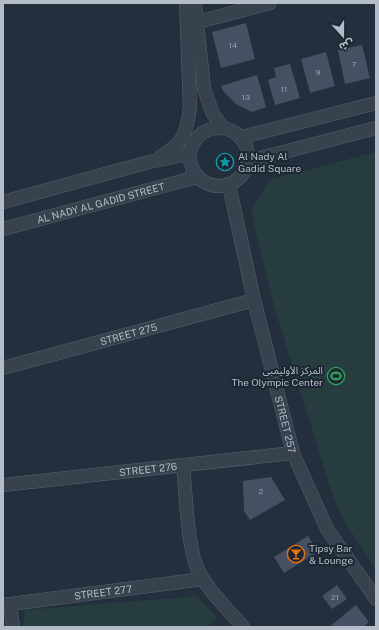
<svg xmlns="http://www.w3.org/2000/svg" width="379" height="630" viewBox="0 0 379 630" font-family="'Public Sans','Noto Sans Arabic',sans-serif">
	<rect width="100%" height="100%" fill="#242f3e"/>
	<path fill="#263c3f" d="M376 152V570L341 516 329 484 274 306 251 211 269 180Z
		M197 596 217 618 208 627 23 626 25 610Z"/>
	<path fill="#455162" d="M246 23 255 59 221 68 212 32Z
		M362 45 370 78 345 84 338 50Z
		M326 52 335 86 310 93 301 59Z
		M290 64 300 98 275 105 268 80 276 77 274 68Z
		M257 75 266 107 252 112 236 104 223 91 221 86Z
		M271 477 285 500 250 520 244 511 243 481Z
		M308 536 318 552 284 573 274 557Z
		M337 585 347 599 332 609 322 596Z
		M356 605 369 622 363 627H329Z"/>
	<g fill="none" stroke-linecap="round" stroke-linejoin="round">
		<defs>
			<g id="minor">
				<path d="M195 3 204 89 213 114 223 128"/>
				<path d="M190 24 270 3"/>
				<circle cx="219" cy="157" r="29"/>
				<path d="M242 137 376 103"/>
				<path d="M160 157C183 144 187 133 190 107L186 3"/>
				<path d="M249 161 376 128"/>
				<path id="s1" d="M229 185 254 300 293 453 327 529 376 599"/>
				<path d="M3 202 149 162 190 154"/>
				<path id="s2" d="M3 229 197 177"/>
				<path id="s3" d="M3 368 254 300"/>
				<path d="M183 465C186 493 187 549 199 572 209 592 229 610 243 627"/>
				<path id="s4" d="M3 485 293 453"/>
				<path d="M10 604 13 627"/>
				<path id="s5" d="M3 605 203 579"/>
			</g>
		</defs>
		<use href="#minor" stroke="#565f6c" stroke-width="14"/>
		<use href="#minor" stroke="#38414e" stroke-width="13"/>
	</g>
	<defs>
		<symbol id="sight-ring" viewBox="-11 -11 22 22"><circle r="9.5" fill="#1d2633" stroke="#0f9aa8" stroke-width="1.5"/><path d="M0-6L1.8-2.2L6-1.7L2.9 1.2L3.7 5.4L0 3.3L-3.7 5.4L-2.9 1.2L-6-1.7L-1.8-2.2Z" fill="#0f9aa8"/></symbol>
		<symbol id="stadium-ring" viewBox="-11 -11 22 22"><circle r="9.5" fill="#1d2633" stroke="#2e9e5b" stroke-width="1.5"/><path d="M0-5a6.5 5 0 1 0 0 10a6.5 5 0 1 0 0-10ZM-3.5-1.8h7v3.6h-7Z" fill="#2e9e5b"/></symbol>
		<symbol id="bar-ring" viewBox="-11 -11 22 22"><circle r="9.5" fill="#1d2633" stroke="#e8710a" stroke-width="1.5"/><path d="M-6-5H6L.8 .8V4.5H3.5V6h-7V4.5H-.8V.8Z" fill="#e8710a"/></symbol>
	</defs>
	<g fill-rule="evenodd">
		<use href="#sight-ring" x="215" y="152" width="20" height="20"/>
		<use href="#stadium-ring" x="326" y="366" width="20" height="20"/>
		<use href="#bar-ring" x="286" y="544" width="20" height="20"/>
	</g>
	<g text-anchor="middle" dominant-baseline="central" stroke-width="4" stroke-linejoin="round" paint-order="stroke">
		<g font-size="8" fill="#98a1af">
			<text x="233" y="45">14</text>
			<text x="354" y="64">7</text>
			<text x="318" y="72">9</text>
			<text x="284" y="89">11</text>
			<text x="246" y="97">13</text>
			<text x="261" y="491">2</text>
			<text x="335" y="597">21</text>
		</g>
		<g font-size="10" fill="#b4bcc9" stroke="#1d2633" text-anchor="start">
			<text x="238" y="156">Al Nady Al<tspan x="238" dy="12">Gadid Square</tspan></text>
			<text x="323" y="370" text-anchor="end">المركز الأوليمبى<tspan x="323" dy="12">The Olympic Center</tspan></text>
			<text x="309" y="548">Tipsy Bar<tspan x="309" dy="12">&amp; Lounge</tspan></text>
		</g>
		<g font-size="10" fill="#b4bcc9" stroke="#1d2633">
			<text stroke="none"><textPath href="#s2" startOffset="101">AL NADY AL GADID STREET</textPath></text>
			<text stroke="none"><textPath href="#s3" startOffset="130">STREET 275</textPath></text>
			<text stroke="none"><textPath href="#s1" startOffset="246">STREET 257</textPath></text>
			<text stroke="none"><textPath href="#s4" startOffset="146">STREET 276</textPath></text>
			<text stroke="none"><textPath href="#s5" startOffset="101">STREET 277</textPath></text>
		</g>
	</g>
	<rect width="379" height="630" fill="none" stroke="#b4bcc9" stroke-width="8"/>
	<g transform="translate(343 36) rotate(159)" stroke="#1d2633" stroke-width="3" paint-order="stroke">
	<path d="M0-3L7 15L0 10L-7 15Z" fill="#b4bcc9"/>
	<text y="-6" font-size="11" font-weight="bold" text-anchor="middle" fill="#b4bcc9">ش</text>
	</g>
</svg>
